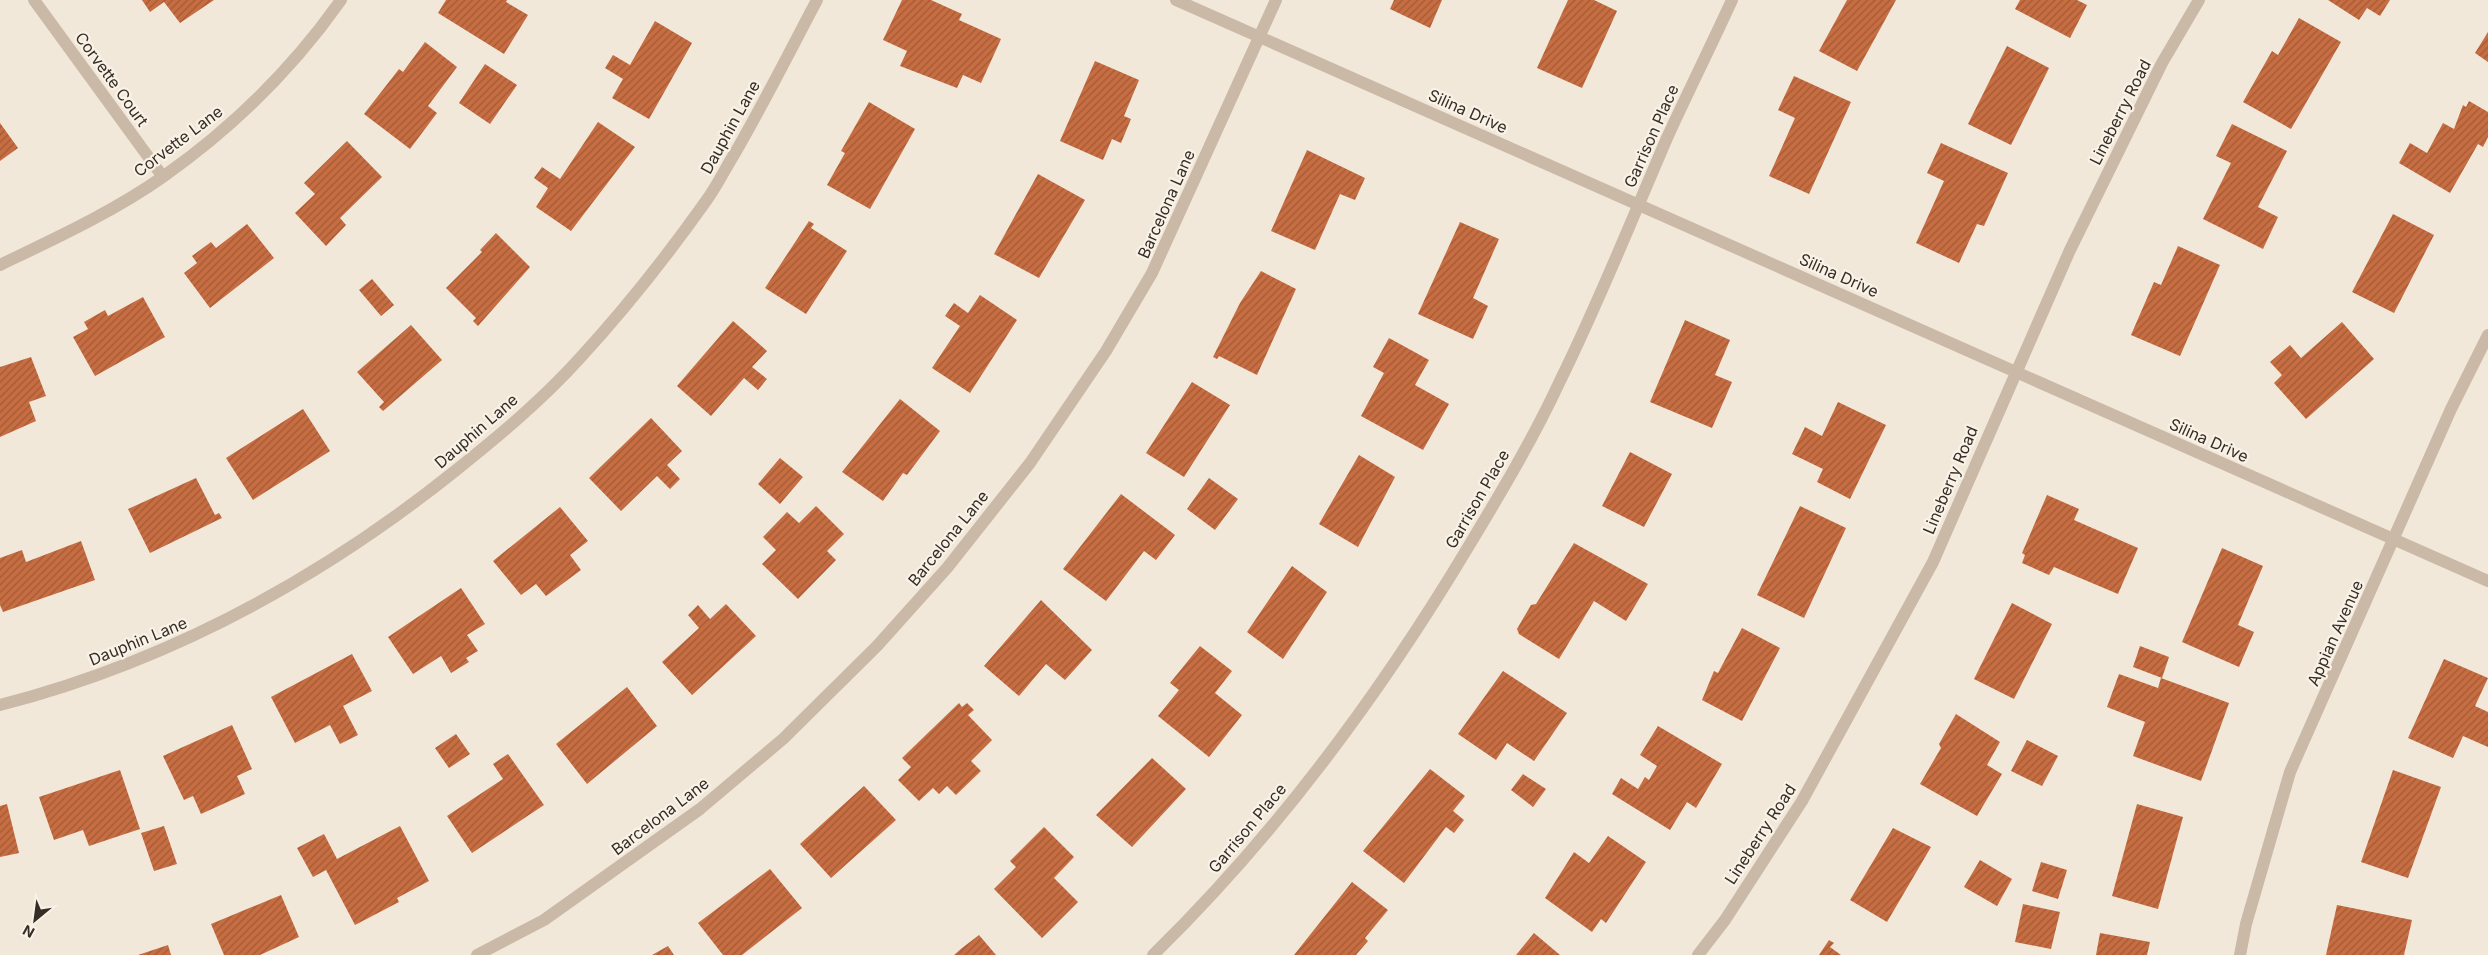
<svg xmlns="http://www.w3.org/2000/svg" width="2488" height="955" viewBox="0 0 2488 955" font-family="Inter,sans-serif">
	<defs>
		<pattern id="building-hatch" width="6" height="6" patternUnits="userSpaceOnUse" patternTransform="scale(1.25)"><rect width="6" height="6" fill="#c76d42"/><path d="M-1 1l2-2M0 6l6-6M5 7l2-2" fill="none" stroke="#a25a37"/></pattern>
	</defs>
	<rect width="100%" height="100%" fill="#f2e8da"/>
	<path fill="url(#building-hatch)" d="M142 0H214L180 23 164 2 150 12Z
		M446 0H507L506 2 528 15 504 54 438 13Z
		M902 0H931L962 14 959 20 1001 39 981 83 963 75 957 88 900 66 907 51 883 40Z
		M1394 0H1442L1430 28 1390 9Z
		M1568 0H1594L1617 11 1582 88 1537 68Z
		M1847 0H1896L1857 71 1819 51Z
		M2020 0H2077L2087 5 2070 38 2015 9Z
		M2328 0H2390L2380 16 2367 8 2359 20Z
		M2299 18 2341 42 2291 129 2243 102 2272 51 2278 55Z
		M655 21 692 43 649 119 612 98 623 79 605 68 613 55 630 65Z
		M2488 32V62L2475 53Z
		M425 42 457 67 428 106 437 113 410 149 364 114 399 69 403 72Z
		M2007 46 2049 68 2011 145 1968 124Z
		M1095 61 1139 80 1124 116 1131 119 1121 143 1112 139 1103 160 1060 141Z
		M485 64 517 85 490 124 459 103Z
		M1794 76 1851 102 1809 194 1769 176 1795 118 1778 110Z
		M2469 101 2488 112V137L2483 147 2478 144 2450 193 2399 163 2410 143 2427 153 2443 123 2454 129 2463 105 2466 107Z
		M869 102 915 129 870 209 827 185 845 153 841 151Z
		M598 122 635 147 571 231 536 207 548 188 534 178 542 167 560 179Z
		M0 123 18 148 0 161Z
		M2232 124 2287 151 2258 207 2278 217 2263 249 2203 219 2231 163 2216 156Z
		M347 141 382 177 340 218 346 225 326 246 295 213 315 194 304 183Z
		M1941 143 2008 173 1984 226 1977 224 1959 263 1916 243 1944 181 1927 173Z
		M1307 150 1365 178 1355 200 1340 194 1315 250 1271 231Z
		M1038 174 1085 200 1039 278 994 254Z
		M2393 214 2434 235 2394 313 2352 292Z
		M809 221 814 224 811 228 847 251 806 314 765 288Z
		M1460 222 1499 239 1473 298 1488 306 1473 339 1418 314Z
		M247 224 274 258 210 308 184 273 197 263 192 256 211 242 216 248Z
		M496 233 530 267 478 326 473 321 476 318 446 288 482 252 480 250Z
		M2178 246 2220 265 2180 356 2131 335 2154 282 2161 285Z
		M1261 271 1296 289 1257 375 1219 356 1217 359 1213 357 1240 303Z
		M372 279 394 305 381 316 359 290Z
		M980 295 1017 320 970 393 932 368 960 326 945 316 954 303 968 313Z
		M143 297 165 337 95 376 73 337 88 329 84 322 105 310 108 316Z
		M1685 320 1730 340 1715 375 1732 382 1712 428 1650 402Z
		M733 321 767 351 752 367 767 379 758 390 744 378 711 416 677 386Z
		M2342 322 2374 359 2306 419 2274 383 2282 375 2270 362 2290 345 2301 358Z
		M411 325 442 360 383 411 379 407 384 402 357 372Z
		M1389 338 1429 360 1415 385 1449 404 1423 450 1361 416 1384 373 1373 367Z
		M31 357 46 396 29 402 36 421 0 437V367Z
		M1192 382 1230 405 1184 477 1146 453Z
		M900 399 940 431 907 475 903 473 883 501 842 472Z
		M1838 402 1886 425 1850 499 1817 482 1823 469 1792 454 1805 427 1822 436Z
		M303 409 330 451 253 500 226 458Z
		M651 418 682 451 667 465 680 479 670 489 657 476 621 511 589 478Z
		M1630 452 1672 474 1644 527 1602 506Z
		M1359 455 1395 477 1358 547 1319 524Z
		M780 458 803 477 780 504 758 484Z
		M196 478 215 515 219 513 222 518 150 553 128 509Z
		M1209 478 1238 499 1215 530 1187 509Z
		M1121 494 1175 535 1156 560 1144 551 1106 601 1063 569Z
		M2047 495 2079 509 2074 520 2138 548 2118 594 2054 567 2049 575 2022 563 2025 555 2022 553Z
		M816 506 844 534 827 551 836 560 798 599 762 564 776 550 763 537 787 512 799 523Z
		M1800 506 1846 528 1804 618 1757 595Z
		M560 507 588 541 570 555 581 570 546 596 536 584 521 595 493 561Z
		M81 541 95 580 3 612 0 605V558L22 550 26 562Z
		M1574 543 1648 584 1626 621 1594 601 1559 659 1519 634 1517 629 1531 605 1536 604Z
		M2222 548 2263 566 2238 625 2254 632 2239 667 2182 642Z
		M1292 566 1327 592 1283 659 1247 632Z
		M461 588 485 624 467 635 478 651 466 658 469 662 451 673 441 656 413 674 388 637Z
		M1041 600 1092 650 1065 680 1046 664 1019 696 984 666Z
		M2012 603 2052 624 2014 699 1974 679Z
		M726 604 756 636 692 695 662 662 699 628 688 615 698 605 710 619Z
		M1742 628 1780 648 1742 721 1702 700 1714 671 1718 673Z
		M1200 646 1232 671 1215 693 1242 715 1209 757 1158 716 1179 690 1170 683Z
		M2140 646 2169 657 2162 678 2133 667Z
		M352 654 372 691 343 706 358 735 340 744 330 725 295 743 271 697Z
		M2444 659 2488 678 2475 706 2488 712V747L2463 736 2453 758 2408 738Z
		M1503 671 1567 713 1534 761 1507 743 1496 760 1458 734Z
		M2119 674 2158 688 2161 678 2229 703 2201 781 2133 756 2145 722 2107 707Z
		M627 687 657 726 587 784 556 744Z
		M959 703 962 707 967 703 974 710 968 715 992 740 971 761 981 771 956 795 947 786 939 794 933 788 919 801 898 780 911 767 902 758Z
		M1956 714 2000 742 1987 765 2002 774 1977 816 1920 784 1941 748 1939 744Z
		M232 725 252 769 237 776 245 794 201 814 193 796 184 800 163 756Z
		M1658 726 1722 764 1696 808 1687 802 1670 830 1612 794 1621 778 1638 789 1645 777 1649 780 1657 766 1640 755Z
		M456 734 470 754 449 768 435 748Z
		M2027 740 2058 756 2042 786 2011 771Z
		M508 754 544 805 472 853 447 816 503 779 493 764Z
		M1152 758 1186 789 1132 847 1096 815Z
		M1430 769 1465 796 1453 811 1464 820 1454 833 1446 827 1404 883 1363 851Z
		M120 770 140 829 89 846 83 830 54 840 39 797Z
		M2393 770 2441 787 2408 878 2361 862Z
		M1523 774 1546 789 1533 807 1511 790Z
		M864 786 896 820 831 878 800 844Z
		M7 804 19 853 0 857V806Z
		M2137 804 2183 817 2158 909 2112 896Z
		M164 826 177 864 154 871 141 833Z
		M400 826 429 881 397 898 399 902 355 925 326 870 313 877 297 848 324 834 337 859Z
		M1044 827 1074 857 1054 878 1078 902 1042 938 994 889 1016 867 1010 861Z
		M1893 828 1931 847 1887 922 1850 900Z
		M1608 836 1646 862 1606 923 1601 919 1592 932 1545 898 1574 852 1589 863Z
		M1980 860 2012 879 1997 906 1964 887Z
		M2041 862 2067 870 2058 899 2032 891Z
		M770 869 802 908 742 955H723L698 923Z
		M1352 882 1388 910 1365 938 1368 941 1356 955H1294Z
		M281 895 299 937 260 955H224L211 924Z
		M2023 904 2060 912 2051 949 2015 942Z
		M2337 905 2412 920 2404 955H2326Z
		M1534 933 1560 955H1516Z
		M2100 933 2150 942 2147 955H2096Z
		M979 935 996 955H954L962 948Z
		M1829 940 1834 943 1830 947 1841 955H1819Z
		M168 945 171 955H138Z
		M668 946 674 955H652Z"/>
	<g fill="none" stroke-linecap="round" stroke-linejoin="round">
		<path stroke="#cab9a6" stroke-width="12" d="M34 0 163 177
			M1176 0 2488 581
			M0 265C54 239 115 211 164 176 232 128 293 68 341 0
			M0 705C167 662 320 579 455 471 499 436 542 400 580 358 625 309 667 256 706 201 717 186 725 169 735 153 764 103 790 51 817 0
			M477 955 544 920 700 809 783 739 877 646 947 568 1030 463 1106 351 1152 273 1276 0
			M1153 955C1277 834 1381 693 1470 544 1502 491 1534 437 1560 381 1599 302 1632 219 1667 138 1688 92 1711 46 1732 0
			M1698 955 1725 920 1802 801 1933 562 2070 250 2162 63 2199 0
			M2240 955 2246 924 2290 772 2451 409 2488 335"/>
	</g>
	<g text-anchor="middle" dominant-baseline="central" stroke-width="4.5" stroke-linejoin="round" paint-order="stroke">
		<g font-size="16" fill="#362d27" stroke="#f9f2e6">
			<text transform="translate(112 79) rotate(54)">Corvette Court</text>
			<text transform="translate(1468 111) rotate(24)">Silina Drive</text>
			<text transform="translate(2120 112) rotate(-63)">Lineberry Road</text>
			<text transform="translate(730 127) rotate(-61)">Dauphin Lane</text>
			<text transform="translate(1651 136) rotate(-66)">Garrison Place</text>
			<text transform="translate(178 141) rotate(-37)">Corvette Lane</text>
			<text transform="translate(1166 204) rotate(-66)">Barcelona Lane</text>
			<text transform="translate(1839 275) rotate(24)">Silina Drive</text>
			<text transform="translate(476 431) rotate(-41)">Dauphin Lane</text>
			<text transform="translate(2209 440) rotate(24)">Silina Drive</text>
			<text transform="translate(1950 480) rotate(-67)">Lineberry Road</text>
			<text transform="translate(1477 499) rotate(-60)">Garrison Place</text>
			<text transform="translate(948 538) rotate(-51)">Barcelona Lane</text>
			<text transform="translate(2335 633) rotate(-66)">Appian Avenue</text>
			<text transform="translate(138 641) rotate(-22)">Dauphin Lane</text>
			<text transform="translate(660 816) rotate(-37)">Barcelona Lane</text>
			<text transform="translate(1247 828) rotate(-50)">Garrison Place</text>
			<text transform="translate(1760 834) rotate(-57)">Lineberry Road</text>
		</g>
	</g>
	<g transform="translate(35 920) rotate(209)" stroke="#f9f2e6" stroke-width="4" paint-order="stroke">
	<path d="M0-4L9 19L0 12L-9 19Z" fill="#362d27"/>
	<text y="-8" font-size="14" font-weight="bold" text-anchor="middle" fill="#362d27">N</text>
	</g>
</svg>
